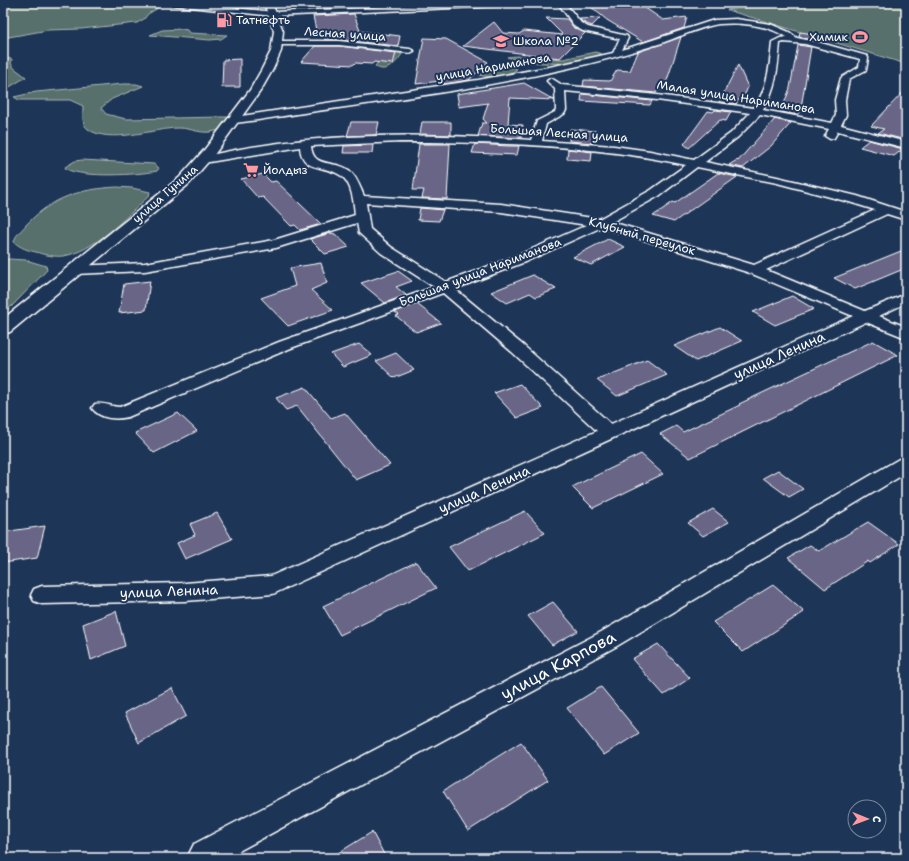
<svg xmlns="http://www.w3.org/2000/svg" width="909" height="861" viewBox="0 0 909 861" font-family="'Shantell Sans',sans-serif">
	<rect width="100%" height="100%" fill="#1d3557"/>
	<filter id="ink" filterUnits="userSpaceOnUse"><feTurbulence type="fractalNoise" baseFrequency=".025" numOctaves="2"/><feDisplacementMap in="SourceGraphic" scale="8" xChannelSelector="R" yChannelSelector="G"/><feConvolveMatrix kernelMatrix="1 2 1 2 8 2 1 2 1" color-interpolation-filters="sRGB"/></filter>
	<g filter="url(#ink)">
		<path fill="#586f6c" stroke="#acb7b6" d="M3 3H162L163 5 148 14 144 19 137 23 81 29 48 30 3 38Z
			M769 3H906V64L727 10Z
			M182 29 187 30 189 33 227 35 221 39 210 40 150 35 162 30Z
			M394 51 402 54C397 62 386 75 375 66L382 58 384 53Z
			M595 52 602 54C581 67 530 65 507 57L517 56 563 59Z
			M3 58 12 59 11 63 13 67 26 77 3 91Z
			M498 66H509L517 69C510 77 489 78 479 75Z
			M123 84H136L143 86 112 99 101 108 106 114 126 119 221 117H227L229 119C225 124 221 130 215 131 202 135 191 128 179 128 155 128 109 145 88 129 81 124 83 114 83 106L70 100H19L14 97 36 92Z
			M82 160 154 164 159 168 157 171C137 175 84 178 66 169L65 167 75 161Z
			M117 187 132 188 150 192 149 196C127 216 94 252 63 256 54 257 45 255 36 252 27 250 21 248 14 242 15 235 22 230 26 225 52 197 80 189 117 187Z
			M9 259 26 260 46 266 47 270 12 306 3 312V260Z"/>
		<path fill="#676586" stroke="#fff" d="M586 3H638L663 20 687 17 684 28 643 42 607 20Z
			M354 14 360 31 400 36 398 46 339 40H324L328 36 317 35 313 16Z
			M546 18 567 19 574 28 585 33 560 58 463 46 494 22 503 33 519 34 524 31 563 35Z
			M600 18 592 26 582 22 580 19Z
			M800 32 813 34 812 40 799 37Z
			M681 37 664 90H658L656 93 583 86 584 80 610 81 617 70 630 71 638 52Z
			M424 38 446 39 488 62 469 80 444 84 440 81 416 84Z
			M798 45 811 47 801 108 802 109 797 115 781 112 790 88Z
			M315 46H339L396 53 393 64 374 62 372 64 355 63 353 65 301 62Z
			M240 59V87H222L223 60Z
			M738 65 748 87 743 99H739L736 104 719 102Z
			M524 83 554 100 510 98 508 124 523 125 521 138 478 136 482 123H487L483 119 488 103 459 107 457 94Z
			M906 89V140L878 133 884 129 871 126Z
			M582 94 652 101 650 105 581 101Z
			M715 110 731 112 726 121 720 120 689 148 684 144 708 111 713 112Z
			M775 119 791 123 771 146 743 168 729 165 737 160 738 161Z
			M351 122H379L376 135 347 136Z
			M422 122H451V135L420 134Z
			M570 129 596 131 594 143 569 141Z
			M869 140 903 149 894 156 860 147Z
			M419 144H450L447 199 422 198 424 190H413Z
			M475 144 508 146H519L517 155 472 153Z
			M373 145 372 153H343L344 146Z
			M568 149 592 152 591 161 567 159Z
			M718 173 737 177 674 222 653 216 673 202 675 203Z
			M263 174 271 182 276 181 321 224 300 230 295 225 291 226 263 197 258 198 241 179Z
			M420 208 443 210 439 221 418 220Z
			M331 233 335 234 349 247 325 254 310 239Z
			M608 239 625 247 591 265 573 257Z
			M906 249V268L855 289 834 278Z
			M321 263 327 283 311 290 333 310 288 326 261 298 295 286 290 268Z
			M398 271 412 281 396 287 406 295 385 303 361 283Z
			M533 275 556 289 536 297 530 293 507 303 491 292Z
			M150 281 146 310 119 313 124 284Z
			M792 296 814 309 775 325 753 312Z
			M417 304 441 323 416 332 396 316 399 315 395 312Z
			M720 327 742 341 696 361 674 346Z
			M873 341 898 355 690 458 660 434 676 426 683 432 740 405 739 404Z
			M359 344 372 355 343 367 331 354Z
			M396 353 414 370 394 378 376 361Z
			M647 360 667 375 617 396 597 380Z
			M520 384 543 408 517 418 494 393Z
			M305 387 331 418 345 413 390 465 356 480 297 406 286 410 276 398Z
			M178 413 197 431 154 453 135 433Z
			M641 454 663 474 593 508 572 487Z
			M778 470 803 489 789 497 763 478Z
			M713 509 729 522 703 536 688 523Z
			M525 511 545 533 468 571 449 547Z
			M217 513 232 539 185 559 177 543 195 535 190 524Z
			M868 522 899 544 870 563 868 561 825 589 788 558 810 545 819 551Z
			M45 526 37 558 3 563V532Z
			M416 562 436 588 340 635 323 606Z
			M773 585 804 612 743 652 713 622Z
			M553 602 578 631 552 645 528 616Z
			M116 611 125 646 91 660 83 624Z
			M658 644 690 678 664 695 632 659Z
			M601 687 639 733 604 755 567 708Z
			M172 688 186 716 139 743 125 713Z
			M521 742 548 780 468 831 443 791Z
			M372 832 386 858H330Z"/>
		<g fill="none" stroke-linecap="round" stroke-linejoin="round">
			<defs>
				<path id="street" d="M169 3H191L273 12 473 3H522L519 5 273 16 172 5Z
					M558 3H565L581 23 588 27 627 36 628 38 622 50 714 20 736 19 770 24 789 32 797 38 821 43 867 56 868 58 866 70 849 79 845 100 846 115 841 125 906 142V148L838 131 834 138 830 139 825 136 829 129 760 115 738 137 705 162 777 177 857 196 906 212V220L887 214 766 270 865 311 906 294V303L879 316 906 327V338L866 322 273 594 185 601 42 604 34 601 31 595 34 589 42 586 185 583 271 576 597 431 512 352 443 293 291 348 128 417C116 420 100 419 92 408L95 404C104 402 111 407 120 407L279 342 434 287 381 253 359 233 357 223 276 248 145 271 74 274 69 273 67 270 69 267 74 266 145 263 274 240 355 215C354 203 352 182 340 175 324 164 302 173 300 147L203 163 198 160 199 158C305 131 423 133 531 140L537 121 555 112 556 110 555 89 547 81 551 78 562 85 657 95 754 108C768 88 770 65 772 42L780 38 786 37C768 25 741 22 719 24 704 26 678 37 662 43 630 53 598 62 565 69 464 92 360 104 258 120L235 123 230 120 235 117 478 80 554 66 613 53 620 39 583 31 575 27ZM784 42 805 44 860 59 859 67 841 78 835 100 836 115 832 123 763 110C776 89 778 67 780 43ZM565 91 657 100 750 113 731 133 694 160 650 151 614 146 542 141 546 124 564 114 566 110ZM400 142C495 142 593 145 686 165L651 190 599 219 501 204 364 196C360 187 357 178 350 171 336 159 313 170 311 146ZM697 167 777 183 849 202 875 210 754 265 612 222 659 196ZM366 203 501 212 587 225 516 256 446 282 391 247 370 229ZM602 227 750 273 853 316 611 424 524 346 455 289 525 262Z
					M275 41H339L410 49 414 51 410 53 339 45H278L274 43Z
					M906 458V473L617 646 226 858H191L189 854 194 844 601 632 899 459Z"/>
				<path id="secondary" d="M264 3H272L283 31 281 51 273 69 261 90 214 155 189 184 10 332 3 334V319L179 178 205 149 250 90 262 69 271 51 274 31Z"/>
			</defs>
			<use href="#street" stroke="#fff" stroke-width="3"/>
			<use href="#secondary" stroke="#fff" stroke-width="3"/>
			<use href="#street" fill="#1d3557" fill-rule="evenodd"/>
			<use href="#secondary" fill="#1d3557" fill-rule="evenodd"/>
		</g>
	</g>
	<defs>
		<symbol id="fuel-bare" viewBox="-9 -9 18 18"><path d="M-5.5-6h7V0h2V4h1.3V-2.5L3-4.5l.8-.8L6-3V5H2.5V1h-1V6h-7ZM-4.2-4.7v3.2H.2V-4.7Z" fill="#ff9aa2" stroke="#1d3557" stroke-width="2.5" paint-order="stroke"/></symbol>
		<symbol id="stadium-bare" viewBox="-9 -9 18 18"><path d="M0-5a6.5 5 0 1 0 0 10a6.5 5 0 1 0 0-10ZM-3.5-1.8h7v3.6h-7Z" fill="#ff9aa2" stroke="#1d3557" stroke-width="2.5" paint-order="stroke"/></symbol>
		<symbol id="school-bare" viewBox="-9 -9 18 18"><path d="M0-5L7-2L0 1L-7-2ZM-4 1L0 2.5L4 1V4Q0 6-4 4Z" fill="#ff9aa2" stroke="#1d3557" stroke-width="2.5" paint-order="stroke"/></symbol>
		<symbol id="supermarket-bare" viewBox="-9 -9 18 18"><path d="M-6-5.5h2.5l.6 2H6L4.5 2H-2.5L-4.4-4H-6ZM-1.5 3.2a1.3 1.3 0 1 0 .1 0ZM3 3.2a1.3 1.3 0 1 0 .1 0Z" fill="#ff9aa2" stroke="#1d3557" stroke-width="2.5" paint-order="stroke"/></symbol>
	</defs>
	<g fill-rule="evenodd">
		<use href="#fuel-bare" x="213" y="9" width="22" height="22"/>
		<use href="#stadium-bare" x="849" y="26" width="22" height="22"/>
		<use href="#school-bare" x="490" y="30" width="22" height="22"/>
		<use href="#supermarket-bare" x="240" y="159" width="22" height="22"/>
	</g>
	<g text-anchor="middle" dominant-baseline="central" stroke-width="4" stroke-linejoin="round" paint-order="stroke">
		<g font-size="12" fill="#fff" stroke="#1d3557" text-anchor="start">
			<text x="236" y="20">Татнефть</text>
			<text x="848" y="37" text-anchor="end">Химик</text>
			<text x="513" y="41">Школа №2</text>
			<text x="263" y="170">Йолдыз</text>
		</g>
		<g font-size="12" fill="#fff" stroke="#1d3557">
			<text transform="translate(345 34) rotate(4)">Лесная улица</text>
			<text transform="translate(493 67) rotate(-10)">улица Нариманова</text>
			<text transform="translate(736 97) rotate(9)">Малая улица Нариманова</text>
			<text transform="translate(559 133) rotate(4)">Большая Лесная улица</text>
			<text transform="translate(165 194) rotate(-41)">улица Гунина</text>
			<text transform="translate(642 236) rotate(16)">Клубный переулок</text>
			<text transform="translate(480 272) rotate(-21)">Большая улица Нариманова</text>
		</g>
		<g font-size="14" fill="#fff" stroke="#1d3557">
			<text transform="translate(779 355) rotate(-24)">улица Ленина</text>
			<text transform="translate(484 489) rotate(-24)">улица Ленина</text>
			<text transform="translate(169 591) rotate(-2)">улица Ленина</text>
		</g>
		<g font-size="17" fill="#fff" stroke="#1d3557">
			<text transform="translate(558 665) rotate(-28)">улица Карпова</text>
		</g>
	</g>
	<rect width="909" height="861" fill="none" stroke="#1d3557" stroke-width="16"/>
	<rect x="8" y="8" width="893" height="845" fill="none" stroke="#fff" stroke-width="1.5" filter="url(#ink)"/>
	<g transform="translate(867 819) rotate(91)"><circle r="19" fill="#1d3557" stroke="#77869a"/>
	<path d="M0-3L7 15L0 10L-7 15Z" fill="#ff9aa2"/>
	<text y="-6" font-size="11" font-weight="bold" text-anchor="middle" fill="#ffffff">С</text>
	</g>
</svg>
